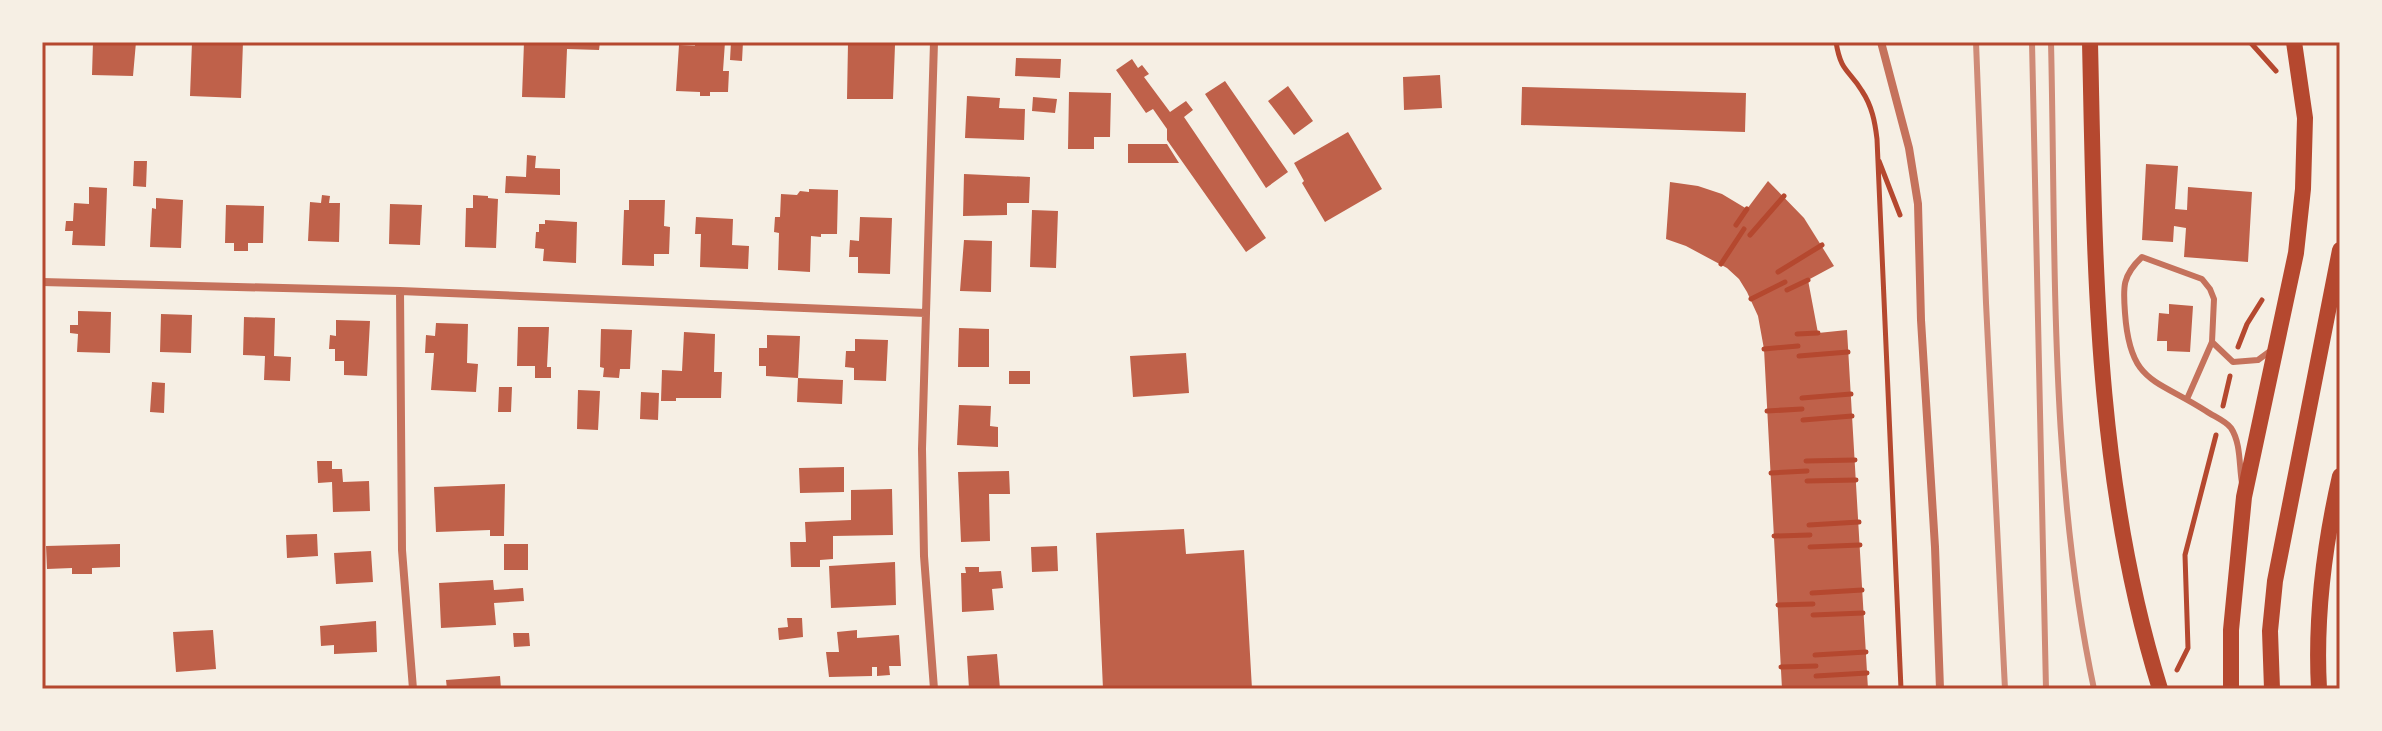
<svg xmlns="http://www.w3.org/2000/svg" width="2382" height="731" viewBox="0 0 2382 731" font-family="'Fira Sans',sans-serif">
	<rect width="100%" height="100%" fill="#f6efe4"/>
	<path fill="#bf614a" d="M93 42H136L133 76 92 75Z
		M192 42H243L241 98 190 96Z
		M524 42H600L599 50 567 49 565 98 522 97Z
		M695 42H725L723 71H729L728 92H710V96H700V92L676 91 679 45 695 46Z
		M731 42H743L742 61 730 60Z
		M848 43 895 45 893 99H847Z
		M1016 58 1061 59 1060 78 1015 76Z
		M1132 59 1138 68 1142 65 1149 74 1144 77 1170 112 1186 101 1193 110 1184 117 1266 238 1246 252 1167 140V129L1153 109 1146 113 1116 70Z
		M1440 75 1442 108 1404 110 1403 77Z
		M1225 81 1288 172 1266 188 1205 94Z
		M1288 86 1313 121 1294 135 1268 101Z
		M1522 87 1746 93 1745 132 1521 125Z
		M1069 92 1111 93 1110 137H1094V149H1068Z
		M967 96 1000 98 999 108 1025 109 1024 140 965 138Z
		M1033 97 1057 99 1055 113 1032 111Z
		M1348 132 1382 189 1325 222 1302 183 1304 181 1294 163Z
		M1128 144H1167L1179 163H1128Z
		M527 155 536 156 535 168 560 169V195L505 193 506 176 526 177Z
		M134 161H147L146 187 133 186Z
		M2146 164 2178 166 2175 209 2187 210 2188 187 2252 192 2248 262 2184 257 2186 228 2174 226 2173 242 2142 240Z
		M964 174 1030 177 1029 203H1007V215L963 216Z
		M1768 181 1804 218 1834 266 1808 280 1818 333 1847 330 1868 689H1782L1764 349 1758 316 1747 292 1739 279 1727 268 1686 246 1666 239 1670 182 1698 186 1722 194 1747 209Z
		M89 187 107 188 105 246 72 245 73 231H65L66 221H73L74 203 89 204Z
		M809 189 838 190 837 234H821V237L811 236 810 272 778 270 779 233 774 232 775 217H780L781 194 797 195 800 191 809 192Z
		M322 195 330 196 329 203H340L339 242 308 241 310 202 321 203Z
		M473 195 488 196V198L498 199 496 248 465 247 466 208H473Z
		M156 198 183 200 181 248 150 247 152 208 156 209Z
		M629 200H665L664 226 670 227 669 254H654V266L622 265 624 210H629Z
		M390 204 422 205 420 245 389 244Z
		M226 205 264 206 263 243H248V251H234V243H225Z
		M1032 210 1058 211 1056 268 1030 267Z
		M696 217 733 219 732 245 749 246 748 269 700 267 701 234H695Z
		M860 217 892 218 890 274 858 273V257H849L850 240 859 241Z
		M545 220 577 222 576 263 543 261 544 249 535 248 536 232H539V224H545Z
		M964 240 992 241 991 292 960 291Z
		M2169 304 2193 306 2190 352 2167 351V341H2157L2159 313 2169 314Z
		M78 311 111 312 110 353 77 352 78 334 70 333V325H78Z
		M161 314 192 315 191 353 160 352Z
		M244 317 275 318 274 356 291 357 290 381 264 380 265 356 243 355Z
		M336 320 370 321 367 376 344 375V361H335V349H329L330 335 336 336Z
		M436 323 468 324 467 363 478 364 476 392 431 390 434 353H425L426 335 435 336Z
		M518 327H549L547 367H551V378H535V366H517Z
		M959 328 989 329V367H958Z
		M601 329 632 330 630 369H620L619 378 603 377 604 368 600 367Z
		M684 332 715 334 714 372H722L721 398H676V401H661L662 370 682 371Z
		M767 335 800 336 798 378 766 376V366H759V348H767Z
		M855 339 888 340 886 381 854 380V368L845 367 846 351H855Z
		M1186 353 1189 393 1133 397 1130 356Z
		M1009 371H1030V384H1009Z
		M798 378 843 380 842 404 797 402Z
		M152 382 165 383 164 413 150 412Z
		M499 387H512L511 412H498Z
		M578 390 600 391 598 430 577 429Z
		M641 392 659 393 658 420 640 419Z
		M959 405 991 406 990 426 998 427V447L957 445Z
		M317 461H332V469H342L343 482 369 481 370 511 333 512 332 482 318 483Z
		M844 467V492L800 493 799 468Z
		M1009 471 1010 494H989L990 541 961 542 958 472Z
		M505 484 504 536H490V530L436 532 434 487Z
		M892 489 893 535 833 536V559L820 560V567H791L790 542H806L805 522 851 520V490Z
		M1184 529 1186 554 1244 550 1252 689H1103L1096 533Z
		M317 534 318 556 287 558 286 535Z
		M120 544V567L92 568V574H72V568L47 569 46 546Z
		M504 544H528V570H504Z
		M1057 546 1058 571 1032 572 1031 547Z
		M371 551 373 582 336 584 334 553Z
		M895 562 896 605 831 608 829 566Z
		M965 567H979V572L1001 571 1003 588 992 589 994 610 962 612 961 573H966Z
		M493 580 494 590 523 588 524 601 494 603 496 625 441 628 439 583Z
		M787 618H802L803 637 779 640 778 628 788 627Z
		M376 621 377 652 334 654V645L321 646 320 626Z
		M213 630 216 669 176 672 173 632Z
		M857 630V638L899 635 901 666H889L890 675 877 676V667H872V676L829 677 826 652H839L837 632Z
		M513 633H529L530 646 514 647Z
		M997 654 1000 689H969L967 656Z
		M500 676 501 689H447L446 680Z"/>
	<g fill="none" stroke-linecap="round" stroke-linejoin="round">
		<path stroke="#b5482f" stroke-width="5" d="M1836 42C1841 73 1849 69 1862 91 1872 106 1875 122 1877 139L1901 689
			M2250 42 2276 71
			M1879 161 1900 215
			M1736 225 1747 209
			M1750 235 1784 196
			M1721 264 1744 229
			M1778 272 1822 245
			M1787 290 1808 280
			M1751 299 1785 282
			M1797 334 1818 333
			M2238 347 2247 324 2262 300
			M1764 349 1798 346
			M1799 356 1848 352
			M1802 398 1851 394
			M2223 406 2230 376
			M1767 411 1802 409
			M1803 420 1852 416
			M1806 461 1855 460
			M1771 473 1807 471
			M1807 481 1856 480
			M1809 525 1859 522
			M1774 536 1810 535
			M1810 547 1860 545
			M1812 593 1862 590
			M1778 605 1813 604
			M1813 615 1863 613
			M1815 655 1866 652
			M1781 667 1816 666
			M2177 670 2188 648 2185 555 2216 435
			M1816 676 1867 673"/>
		<path stroke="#c5725c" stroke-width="6" d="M2212 342 2233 362 2258 360 2273 349
			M2187 399 2212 342 2214 299 2210 289 2202 279 2142 257C2122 276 2123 287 2125 313 2130 384 2155 378 2206 411 2213 416 2226 421 2231 428 2241 443 2239 466 2242 483"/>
		<path stroke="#c5725c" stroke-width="8" d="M934 42 922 449 924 556 934 689
			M1881 42 1909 148 1918 204 1921 320 1935 547 1940 689
			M42 282 400 291 925 313
			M400 291 402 550 413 689"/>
		<path stroke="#b5482f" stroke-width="16" d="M2090 42C2095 261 2094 477 2160 689
			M2231 689V630L2244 497 2296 253 2303 189 2305 118 2294 42
			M2272 689 2270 631 2275 581 2340 250
			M2319 689C2315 616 2324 546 2340 476"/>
		<path stroke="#cf8b77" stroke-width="6" d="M1976 42 1986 303 2005 689
			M2032 42 2046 689
			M2051 42C2056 258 2049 477 2094 689"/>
	</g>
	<rect width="2382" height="731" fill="none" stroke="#f6efe4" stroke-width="88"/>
	<rect x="44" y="44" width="2294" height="643" fill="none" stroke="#b5482f" stroke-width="3"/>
</svg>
